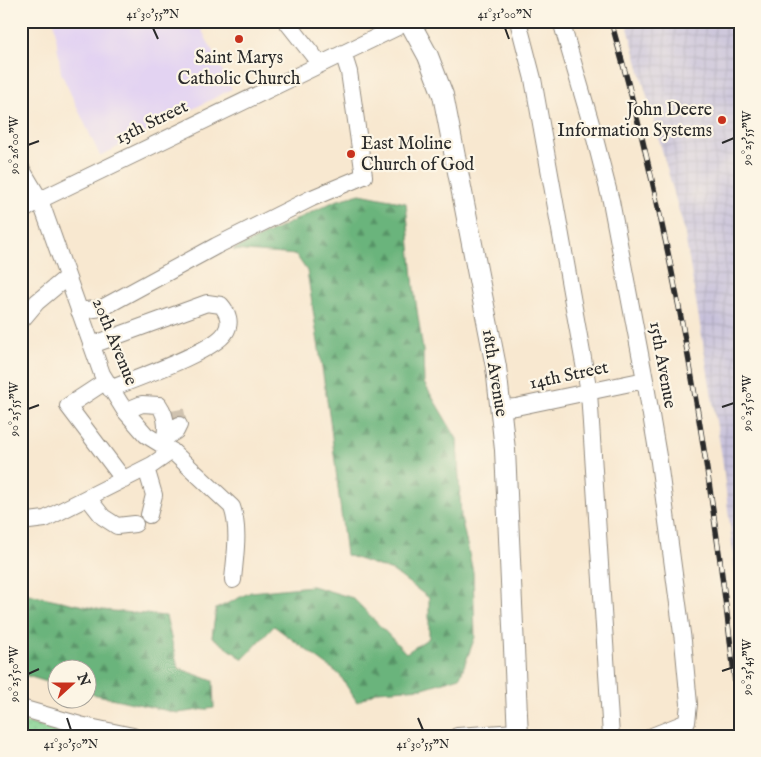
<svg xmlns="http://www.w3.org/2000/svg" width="761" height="757" viewBox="0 0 761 757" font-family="'IM FELL English',serif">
	<defs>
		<pattern id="industrial-grid" width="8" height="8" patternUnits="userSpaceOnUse" patternTransform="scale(1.25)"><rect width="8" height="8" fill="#c6c0da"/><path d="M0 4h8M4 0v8" fill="none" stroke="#aaa5bb"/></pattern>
		<pattern id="green-dots" width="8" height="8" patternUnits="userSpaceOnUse" patternTransform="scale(1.25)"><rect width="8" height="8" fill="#83d292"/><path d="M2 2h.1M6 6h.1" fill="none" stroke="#71b47e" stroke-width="1.8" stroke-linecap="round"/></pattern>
		<pattern id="forest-firs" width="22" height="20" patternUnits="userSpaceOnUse" patternTransform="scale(1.25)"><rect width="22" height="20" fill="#6ab47c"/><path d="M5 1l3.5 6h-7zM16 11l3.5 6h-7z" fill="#579366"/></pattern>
	</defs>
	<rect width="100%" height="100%" fill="#fcf5e5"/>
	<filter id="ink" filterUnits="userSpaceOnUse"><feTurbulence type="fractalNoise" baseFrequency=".02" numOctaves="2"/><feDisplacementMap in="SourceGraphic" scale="10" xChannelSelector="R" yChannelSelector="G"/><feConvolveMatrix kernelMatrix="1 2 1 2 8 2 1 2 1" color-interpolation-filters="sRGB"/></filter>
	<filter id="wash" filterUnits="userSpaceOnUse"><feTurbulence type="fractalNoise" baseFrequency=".0096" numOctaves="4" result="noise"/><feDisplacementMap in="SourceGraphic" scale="20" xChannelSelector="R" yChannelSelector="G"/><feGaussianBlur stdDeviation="1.12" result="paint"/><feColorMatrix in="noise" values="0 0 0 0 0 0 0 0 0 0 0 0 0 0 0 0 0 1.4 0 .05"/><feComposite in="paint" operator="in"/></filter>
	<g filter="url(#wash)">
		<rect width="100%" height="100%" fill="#f8e8d0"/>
		<path fill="#e3d3f2" d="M54 21H197L232 89 100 156 61 73Z"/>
		<path fill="url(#industrial-grid)" d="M626 21H740V613L722 457 684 229Z"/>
		<path fill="url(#green-dots)" stroke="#577e5e" d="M21 721 68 735 73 736H21Z"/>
		<path fill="url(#forest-firs)" stroke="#4a7054" d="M360 194 406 203 414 289 423 351 424 383 457 439 461 517 473 572 475 637 460 677 423 688 377 691 357 702 339 674 274 626 243 659 212 637 216 609 251 592 312 586 353 598 406 653 429 638V598L393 571 346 555 330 420 307 271 296 255 233 250 335 201Z
			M21 591 24 593 102 610 166 616 178 668 213 681 214 708 178 713 88 693V670H58L57 685 21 674Z"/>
	</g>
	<g filter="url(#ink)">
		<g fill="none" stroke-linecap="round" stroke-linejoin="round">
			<path stroke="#cfc2af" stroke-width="16" stroke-dasharray="16 8" stroke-linecap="butt" d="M176 410 179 425"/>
			<defs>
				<path id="minor" d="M286 21 320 64
					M518 21 533 79 589 392 611 736
					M561 21 592 127 611 201 645 380 659 462 683 641 689 704 687 722 652 736
					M21 168 40 200 102 374 125 411 146 435 172 451 232 507C240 530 235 556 233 580
					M21 212 40 200 410 21
					M79 311 102 308 216 246 312 198 364 176 349 72 343 53
					M21 321 37 302 67 277
					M92 345 207 303 221 305C228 313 232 323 225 333 213 352 134 379 110 389
					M106 381 68 406 124 480
					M501 408 516 407 645 380
					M125 411 142 404 159 405C168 418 167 431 163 446
					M165 438 176 431 179 425
					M146 468 154 495 149 515
					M88 498 103 517 117 526 135 524
					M21 518 29 521 45 519 152 465 172 451
					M21 708 80 725 133 736
					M457 736 518 732"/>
				<path id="major" d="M409 21 428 56 443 95 496 367 505 450 518 736"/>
			</defs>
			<use href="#minor" stroke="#928a7e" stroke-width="18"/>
			<use href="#major" stroke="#928a7e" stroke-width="22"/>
			<use href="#minor" stroke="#fff" stroke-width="16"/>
			<use href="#major" stroke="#fff" stroke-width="20"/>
			<defs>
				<path id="rail" d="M611 21C677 251 715 490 740 728"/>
			</defs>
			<use href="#rail" stroke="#2b2b2b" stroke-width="5.5"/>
			<use href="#rail" stroke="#fcf5e5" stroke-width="4" stroke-dasharray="11" stroke-linecap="butt"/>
		</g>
	</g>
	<path fill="none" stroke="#2b2b2b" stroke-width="2" d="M153 28 158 39M505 28 509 39M722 143 734 138M28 145 39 141M722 407 734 403M28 409 39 405M722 671 734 667M28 674 39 669M67 718 71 730M418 718 423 730"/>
	<g fill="#c8321e" stroke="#fcf5e5" stroke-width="2">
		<circle cx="239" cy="39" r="5"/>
		<circle cx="722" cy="120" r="5"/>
		<circle cx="351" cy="154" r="5"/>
	</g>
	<g text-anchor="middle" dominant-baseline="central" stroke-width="4.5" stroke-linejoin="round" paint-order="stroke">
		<g font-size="18" fill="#2b2b2b" stroke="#fcf5e5">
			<text x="239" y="58">Saint Marys<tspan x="239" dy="21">Catholic Church</tspan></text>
			<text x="712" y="110" text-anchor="end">John Deere<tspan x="712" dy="21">Information Systems</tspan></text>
			<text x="361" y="144" text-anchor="start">East Moline<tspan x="361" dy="21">Church of God</tspan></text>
		</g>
		<g font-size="18" fill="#2b2b2b" stroke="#fcf5e5">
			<text transform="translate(152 123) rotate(-26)">13th Street</text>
			<text transform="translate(114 342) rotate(68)">20th Avenue</text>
			<text transform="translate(662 365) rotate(80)">15th Avenue</text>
			<text transform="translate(494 373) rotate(81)">18th Avenue</text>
			<text transform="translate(569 376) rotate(-12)">14th Street</text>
		</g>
	</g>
	<rect width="761" height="757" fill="none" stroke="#fcf5e5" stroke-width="55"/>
	<g transform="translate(72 684) rotate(69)"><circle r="24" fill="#fcf5e5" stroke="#a8a49b"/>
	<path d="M0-4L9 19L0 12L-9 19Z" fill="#c8321e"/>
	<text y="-8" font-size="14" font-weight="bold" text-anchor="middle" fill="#2b2b2b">N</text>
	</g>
	<rect x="28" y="28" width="706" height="702" fill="none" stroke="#2b2b2b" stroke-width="2"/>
	<g font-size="12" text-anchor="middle" fill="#2b2b2b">
		<text x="153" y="18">41°30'55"N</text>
		<text x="505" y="18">41°31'00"N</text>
		<text transform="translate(747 138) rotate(-90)" y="4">90°25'55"W</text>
		<text transform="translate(14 145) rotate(-90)" y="4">90°26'00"W</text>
		<text transform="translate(747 403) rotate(-90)" y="4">90°25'50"W</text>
		<text transform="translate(14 409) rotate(-90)" y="4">90°25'55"W</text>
		<text transform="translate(747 667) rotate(-90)" y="4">90°25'45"W</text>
		<text transform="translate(14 674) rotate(-90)" y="4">90°25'50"W</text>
		<text x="71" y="748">41°30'50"N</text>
		<text x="423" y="748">41°30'55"N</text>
	</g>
</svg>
